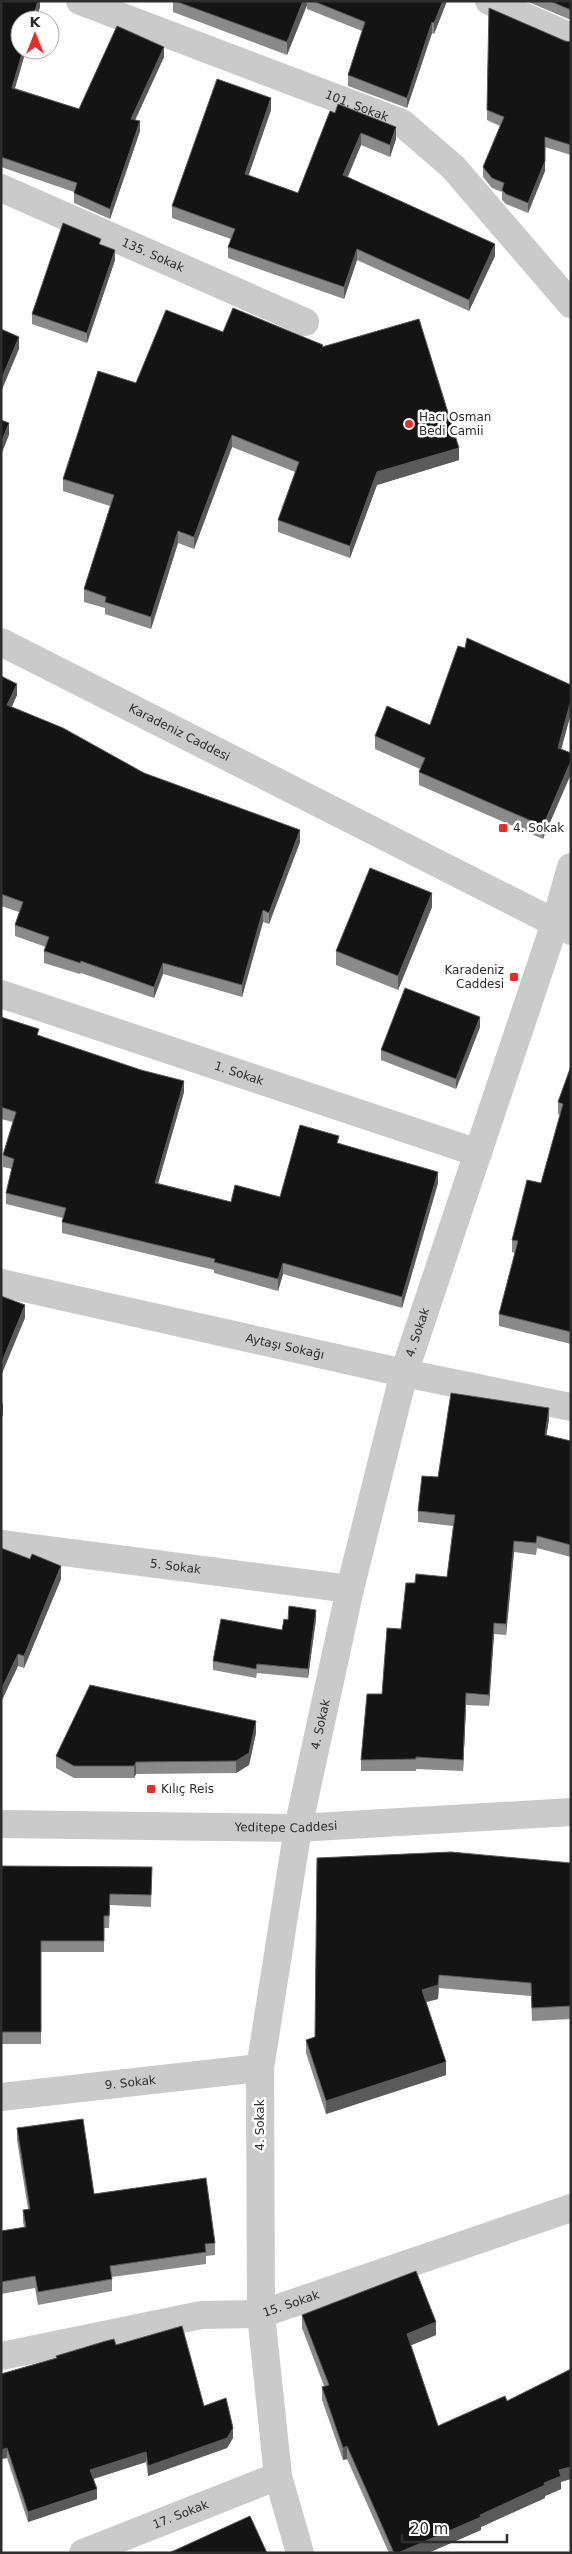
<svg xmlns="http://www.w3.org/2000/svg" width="572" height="2554" viewBox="0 0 572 2554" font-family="'DejaVu Sans',sans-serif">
	<rect width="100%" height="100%" fill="#fff"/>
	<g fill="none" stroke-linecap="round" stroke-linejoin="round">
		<g stroke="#cacaca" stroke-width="28">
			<path id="s1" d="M80 1 402 123 453 167 571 304"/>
			<path d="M489 1 571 37"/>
			<path id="s2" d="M1 188 305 322"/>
			<path id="s3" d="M1 994 478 1153"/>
			<path id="s4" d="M1 1283 404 1373 571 1407"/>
			<path id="s5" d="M1 1544 350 1589"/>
			<path id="s6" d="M1 2097 260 2068"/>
			<path id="s7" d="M1 2356 201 2315 261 2314 571 2208"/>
			<path id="s8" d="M83 2553 278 2476"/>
			<path id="s9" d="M300 2553 278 2476 261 2314 260 2068 298 1828 350 1589 404 1373 555 923 571 867"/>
		</g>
		<g stroke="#cacaca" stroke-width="28">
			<path id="s10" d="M1 642 571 931"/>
			<path id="s11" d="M1 1824 298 1828 571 1812"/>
		</g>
	</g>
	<path fill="#8a8a8a" d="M1 1H40V7L20 50H26L15 88 79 109 164 57 135 120 140 131 110 219 74 203V192L1 167Z
		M173 1H447L434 34 432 33 407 108 348 86V75L362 31 307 9V5L287 55 173 12Z
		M526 1H571V20Z
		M489 8 565 41 571 42V155L545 147V171L528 213 506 204 502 200V192L492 188 483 177V167L500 126 487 120Z
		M271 110 248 175 298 193 330 111 396 139 390 157 361 145 348 177 495 256 469 311 357 260 344 299 228 258V247L231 239 172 218V206Z
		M101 245 115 260 87 343 32 324V314Z
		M223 332 323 347 459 460 377 485 350 558 278 532V520L295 472 232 447 194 549 178 543 151 629 105 614V608L84 602V589L110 506 63 491V479L136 383Z
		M1 676 17 695 12 707 144 773 300 842 269 924 263 922 242 997 163 974 154 998 81 973 80 974 44 963V951L46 947 15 936V925L19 912 1 906Z
		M571 685V713L561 749 543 839 419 785V772L420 769 375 749V736L430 725Z
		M432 907 398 990 336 965V951Z
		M1 1017 39 1035 184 1092 158 1183 231 1202 280 1197 339 1143 438 1183 402 1308 283 1274 278 1291 214 1273V1270L62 1233V1222L63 1218 6 1204V1193L12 1169 3 1167V1155L13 1122 1 1119Z
		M480 1027 456 1089 381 1060V1050Z
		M571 1066V1344L499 1326V1314L515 1253 512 1252V1240L541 1183 560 1115 558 1114V1102Z
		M549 1419 546 1435 571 1441V1557L537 1548 536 1555 514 1552 506 1635 494 1634 489 1706 466 1705 463 1771 416 1769V1771H361V1760L382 1694 415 1583 447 1577 453 1526 418 1522V1511L438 1477Z
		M1 1548 61 1579 24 1668 18 1666 1 1702Z
		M316 1619 308 1678 257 1673 256 1678 213 1670V1661L282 1630 288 1620Z
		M256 1733 249 1765 236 1773 136 1774 134 1778H74L56 1768V1756Z
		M571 1863V2019L532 2021 531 1996 439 1988 438 1999 426 2002 446 2075 326 2114 306 2053V2040L315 2037Z
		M1 1866 152 1867 151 1907 110 1905 109 1928H104V1952H41V2044H1Z
		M17 2128 94 2194 215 2243V2255L206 2256V2264L112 2277V2291L38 2305 35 2288 1 2294V2231L24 2227 23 2222V2210L28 2209 17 2140Z
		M302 2315 436 2335 411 2345 438 2426 507 2401 561 2482V2489L545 2496V2498L481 2527V2530L428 2553H389L347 2459 343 2460 322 2400V2387L324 2386 302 2328Z
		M116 2345 204 2406 233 2438 227 2448 148 2476 146 2462 93 2479 97 2499 28 2522 7 2458 1 2459V2374L56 2358V2356Z"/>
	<path fill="#5a5a5a" d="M38 1H40V7L36 20H32Z
		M303 1H307V5L287 55V42Z
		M443 1H447L434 34V23Z
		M432 22V33L407 108V98Z
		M164 47V57L131 129V119Z
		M23 50H26L12 98V88Z
		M271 98V110L245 186V174Z
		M140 121V131L110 219V209Z
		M396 127V139L390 157V145Z
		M361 133V145L343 187V175Z
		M545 161V171L528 213V203Z
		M495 244V256L469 311V300Z
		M357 249V260L344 299V287Z
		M115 250V260L87 343V333Z
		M19 337V349L1 392V380Z
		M9 423V435L1 455V443Z
		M232 435V447L194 549V537Z
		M459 448V460L377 485 350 558V546L377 472Z
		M178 531V543L151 629V617Z
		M17 684V695L7 716V705Z
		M571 700V713L558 761V748Z
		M571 761V774L543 839V826Z
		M300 830V842L269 924V913Z
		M432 893V907L398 990V976Z
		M263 910V922L242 997V985Z
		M163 963V974L154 998V987Z
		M480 1017V1027L456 1089V1079Z
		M184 1081V1092L155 1194V1183Z
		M438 1172V1183L402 1308V1297Z
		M283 1263V1274L278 1291V1279Z
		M25 1305V1318L1 1376V1364Z
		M3 1402V1414L1 1421V1408Z
		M549 1408V1419L545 1446V1435Z
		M514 1541V1552L506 1635V1624Z
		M61 1566V1579L24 1668V1656Z
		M316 1610V1619L308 1678V1669Z
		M494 1623V1634L489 1706V1695Z
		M18 1654V1666L1 1702V1690Z
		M466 1693V1705L463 1771V1760Z
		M256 1721V1733L249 1765 236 1773V1761Z
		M136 1762V1774L134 1778V1766Z
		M439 1975 438 1999 422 2003V1990Z
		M446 2062V2075L326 2114V2101Z
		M436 2322V2335L407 2347V2334Z
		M233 2428V2438L227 2448 148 2476V2466Z
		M347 2446V2459L343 2460V2448Z
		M7 2448V2458L1 2459V2450Z
		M146 2452V2462L90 2480V2470Z
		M571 2467V2479L561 2482V2489L545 2496V2498L481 2527V2530L428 2553H398L480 2515 544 2483 559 2470Z
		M97 2489V2499L28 2522V2512Z"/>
	<path fill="#141414" stroke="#5a5a5a" d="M1 1H38L32 20H20V50H23L12 88 79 109 117 26 164 47 131 119 140 121 110 209 74 193 77 183 1 157Z
		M175 1H303L287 42Z
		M313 1H443L434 23 432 22 407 98 348 75 365 22Z
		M550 1H571V10Z
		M489 8 565 41 571 42V145L545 137V161L528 203 506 194 502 190 504 183 492 178 483 167 504 117 487 110Z
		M217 79 271 98 245 174 298 193 330 111 335 113 338 104 396 127 390 145 361 133 343 175 495 244 469 300 357 249 344 287 228 247 235 229 172 206Z
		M63 223 101 239 99 244 115 250 87 333 32 314Z
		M233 308 323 345 322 347 419 319 459 448 377 472 350 546 278 520 299 462 232 435 194 537 178 531 151 617 105 602 106 597 84 589 114 495 63 479 98 371 136 383 166 310 223 332Z
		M1 329 19 337 1 380Z
		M1 420 9 423 1 443Z
		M467 638 571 685V700L558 748 571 753V761L543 826 419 772 425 758 375 736 387 706 430 725 458 646 465 648Z
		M1 676 17 684 7 705 63 728 144 773 300 830 269 913 263 910 242 985 163 963 154 987 81 961 80 963 44 951 49 937 15 925 23 902 1 894Z
		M370 868 432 893 398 976 336 951Z
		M405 988 480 1017 456 1079 381 1050Z
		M1 1017 39 1029 37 1035 141 1070 184 1081 155 1183 231 1202 235 1185 280 1197 300 1125 339 1136 337 1143 438 1172 402 1297 283 1263 278 1279 214 1262 215 1259 62 1222 66 1208 6 1193 14 1159 3 1155 16 1112 1 1107Z
		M571 1066V1332L499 1314 518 1241 512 1240 527 1180 541 1183 563 1104 558 1102Z
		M1 1296 25 1305 1 1364Z
		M451 1393 549 1408 545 1435 571 1441V1545L537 1536 536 1543 514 1541 506 1624 494 1623 489 1695 466 1693 463 1760 416 1757V1759L361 1760 367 1694H382L387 1628 401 1629 406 1583H415L416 1574 447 1577 455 1515 418 1511 422 1476 438 1477Z
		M1 1548 30 1559 32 1554 61 1566 24 1656 18 1654 1 1690Z
		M289 1606 316 1610 308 1669 257 1664 256 1669 213 1661 221 1619 282 1630 284 1619 288 1620Z
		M90 1685 256 1721 249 1753 236 1761 136 1762 134 1766H74L56 1756Z
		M451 1852 571 1863V2006L532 2008 531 1983 439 1975 438 1985 422 1990 446 2062 326 2101 306 2040 315 2037 317 1858Z
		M1 1866 152 1867 151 1895 110 1894 109 1916H104V1941H41V2032H1Z
		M83 2119 94 2194 206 2178 215 2243 205 2244 206 2252 110 2266 112 2279 38 2292 35 2276 1 2282V2231L26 2227 23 2210 30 2209 17 2128Z
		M416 2271 436 2322 407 2334 438 2426 505 2396 507 2401 571 2369V2467L559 2470 561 2476 544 2483 545 2485 480 2515 481 2517 398 2553H394L347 2446 343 2448 322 2387 329 2385 302 2315Z
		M182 2326 204 2406 226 2398 233 2428 227 2438 148 2466 146 2452 90 2470 97 2489 28 2512 7 2448 1 2450V2374L57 2358 56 2356 106 2341 114 2339 116 2345Z
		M250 2516 267 2553H169Z"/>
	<g fill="#ec2b27" stroke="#fff" stroke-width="2">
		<circle cx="409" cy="424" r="5"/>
		<rect x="498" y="823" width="10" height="10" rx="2.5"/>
		<rect x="509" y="972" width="10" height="10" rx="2.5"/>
		<rect x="146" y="1784" width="10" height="10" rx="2.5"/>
	</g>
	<g text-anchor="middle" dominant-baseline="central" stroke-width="5" stroke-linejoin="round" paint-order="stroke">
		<g font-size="12" fill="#2d2d2d" stroke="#fff">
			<text stroke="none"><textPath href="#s1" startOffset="296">101. Sokak</textPath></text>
			<text stroke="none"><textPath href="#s2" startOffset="166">135. Sokak</textPath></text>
			<text stroke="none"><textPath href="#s10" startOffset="200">Karadeniz Caddesi</textPath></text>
			<text stroke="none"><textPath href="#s3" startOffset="251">1. Sokak</textPath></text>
			<text stroke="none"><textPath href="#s9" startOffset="1242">4. Sokak</textPath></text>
			<text stroke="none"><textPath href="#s4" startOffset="291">Aytaşı Sokağı</textPath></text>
			<text stroke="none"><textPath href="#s5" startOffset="176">5. Sokak</textPath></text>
			<text stroke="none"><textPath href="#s9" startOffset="838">4. Sokak</textPath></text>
			<text stroke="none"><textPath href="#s11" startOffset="285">Yeditepe Caddesi</textPath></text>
			<text stroke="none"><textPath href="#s6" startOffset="130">9. Sokak</textPath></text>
			<text transform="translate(260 2125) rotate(-90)">4. Sokak</text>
			<text stroke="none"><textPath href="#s7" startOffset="296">15. Sokak</textPath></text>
			<text stroke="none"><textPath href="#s8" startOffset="105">17. Sokak</textPath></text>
		</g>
		<g font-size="12" fill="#2d2d2d" stroke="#fff" text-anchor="start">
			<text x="419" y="417">Hacı Osman<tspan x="419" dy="14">Bedi Camii</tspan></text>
			<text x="513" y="828">4. Sokak</text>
			<text x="504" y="970" text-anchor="end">Karadeniz<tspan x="504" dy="14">Caddesi</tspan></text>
			<text x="161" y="1789">Kılıç Reis</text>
		</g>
	</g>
	<rect width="572" height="2554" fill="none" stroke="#2d2d2d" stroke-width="5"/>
	<g transform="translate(35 35)"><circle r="24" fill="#ffffff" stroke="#ababab"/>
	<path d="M0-4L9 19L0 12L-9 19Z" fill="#ec2b27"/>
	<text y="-8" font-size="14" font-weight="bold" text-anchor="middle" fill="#2d2d2d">K</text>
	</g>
	<path d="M402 2534v8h105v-8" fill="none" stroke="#2d2d2d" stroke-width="2.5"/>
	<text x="410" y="2534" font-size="15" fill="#2d2d2d" stroke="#ffffff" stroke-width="4" paint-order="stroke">20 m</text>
</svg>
